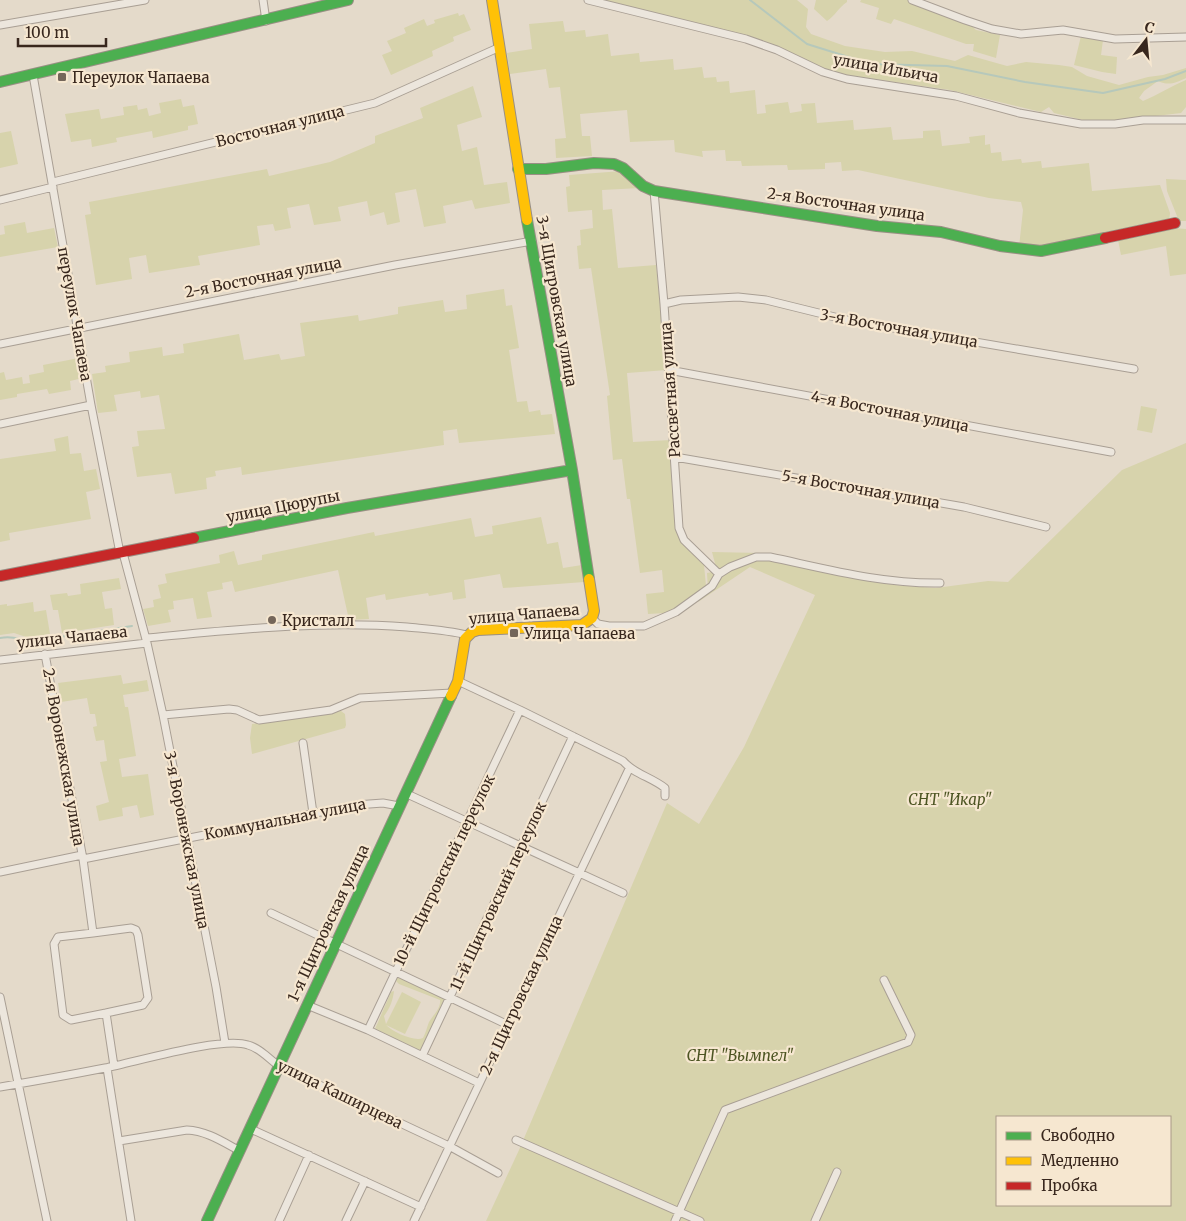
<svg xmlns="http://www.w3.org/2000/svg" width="1186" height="1221" viewBox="0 0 1186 1221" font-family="Merriweather,serif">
	<rect width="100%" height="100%" fill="#e4daca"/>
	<path fill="#d7d3ac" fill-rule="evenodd" d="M604 0H797L808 9 806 27 811 34 845 46 885 52 912 51 955 61 968 55 1007 66 1026 62 1059 65 1072 67 1087 76 1119 85 1148 77 1163 75 1186 68V78C1175 83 1169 86 1158 81L1144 91 1139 98 1143 101C1158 95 1171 86 1186 80V107L1181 113 1105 122 1087 121 1054 113 1049 107 1041 112 950 90 839 74 819 67 748 37Z
		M816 0H847V2C838 8 836 15 827 21L814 9Z
		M861 0H908L925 5 970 24 976 30 1000 35 996 58 973 51 974 44H966L894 19 891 24 876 19 879 8 860 2Z
		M458 13 459 16 464 14 471 30 453 37 454 41 432 51 433 56 391 75 382 55 392 51 387 41 406 33 404 28 424 19 427 26 435 23 434 20Z
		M563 21 565 32 585 30 586 37 608 34 611 56 639 53 640 62 673 59 674 70 702 67 704 78 716 77 717 82 729 81 730 93 755 90 757 114 766 113 765 105 788 102 790 113 802 111 801 104 815 103 817 123 853 120 854 130 891 127 893 140 923 138V131L940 130 942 146 970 143 969 137 985 135V145L990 144 991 153 1001 152 1002 161 1021 159 1022 163 1041 161 1042 168 1089 163 1092 191 1160 185 1170 213 1169 222 1045 245 1019 247 1023 210 1021 202 989 198 858 170 842 171 841 162 825 163V169L788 170 787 165 742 166 741 161H726L725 150 702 151 703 157 675 152 674 140 630 142 627 110 580 114 582 136H590L592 156 556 158 555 139 566 138 560 87 549 88 546 69 510 74 507 53 532 49 529 24Z
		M1081 36 1103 40 1101 55 1117 57 1116 74 1102 72 1074 65Z
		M473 86 482 117 457 125 462 151 477 147 484 185 507 182 510 203 475 209 472 200 443 206 446 223 424 227 416 189 395 193 400 222 387 225 384 212 370 216 367 201 338 207 341 221 314 225 309 204 287 208 291 228 275 231 273 224 257 226 260 245 198 256 200 265 149 273 146 255 129 258 132 279 96 285 85 215 91 214 89 202 267 169 269 176 330 162 375 143V136L423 118 420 108Z
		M181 99 183 107 194 105 198 124 188 126V130L153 138 152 131 116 138 117 142 92 147 91 139 71 142 65 114 99 109 101 119 124 115 123 107 137 105 138 110 147 108 149 116 161 113 159 103Z
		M11 131 18 164 0 168V133Z
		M622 171 640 188 602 190 603 210 612 209 618 268 656 265 667 370 627 373 633 442 671 440 681 541 704 565 706 586 676 608 665 613 648 614 646 594 664 592 662 570 640 573 630 499H627L622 459 613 460 607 396 610 395 591 268 579 269 577 246 581 245 580 230 593 228 592 210 568 212 566 187 570 186 569 175Z
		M1166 179 1186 180V221H1179L1167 191Z
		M25 222 27 233 54 228 58 247 0 257V235L5 234 4 226Z
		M1173 228 1186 229V274L1170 276 1166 246 1121 255 1118 240Z
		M504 289 506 306 512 305 519 348 509 350 517 402 527 401 529 412 540 410 541 415 552 414 555 434 459 443 457 429 443 431 444 445 242 475 241 467 215 471 216 476 206 478 207 489 175 494 171 473 137 477 132 447 139 446 137 431 165 429 159 395 141 398 140 391 114 395 117 411 98 413 92 374 106 372 105 366 130 362 129 352 162 347 163 356 184 353 183 344 239 334 244 360 279 354 281 360 305 356 300 323 358 315 359 321 398 314V307L443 300 445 312 467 309 466 295Z
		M79 358 83 378 70 381 71 390 49 394 47 389 17 394V397L0 400V373L4 372 6 380 22 377 23 384 30 383 29 375 44 372 43 365Z
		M1141 406 1157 409 1152 433 1137 430Z
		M68 436 70 454 81 453 84 471 96 469 100 489 86 492 91 519 9 533 10 540 0 542V459L56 451 54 439Z
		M1186 443V1221H486L519 1150 667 803 699 824 744 747 815 595 750 567 698 602 708 589 707 573 717 571 712 552 761 553 798 559 852 577 895 585 936 588 988 581 1008 582 1122 470ZM997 1117H1170V1205H997Z
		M541 517 547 544 558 542 563 568 582 565 584 582 503 588 500 574 464 580 466 598 453 600 452 592 429 596 428 593 386 600 385 594 366 598 369 619 349 620 338 570 235 592 232 581 222 583 223 589 207 592 212 617 197 619 193 598 173 601 174 609 168 610 171 622 148 626 143 609 154 607 153 600 161 598 158 585 167 583 165 574 220 563 219 555 234 551 238 565 262 560V555L374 532 375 536 471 518 475 537 493 534 492 526Z
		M119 578 121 589 102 592 105 609 112 608 114 625 62 633 58 610H53L50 595 67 593 68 596 81 594 80 584Z
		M33 602 34 612 46 610 50 634 29 638 14 633 0 635V605L7 604V606Z
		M121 675 123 684 147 680 149 691 123 695 125 707H128L136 756 119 759 122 777 148 774 154 815 140 818 137 805 122 808 123 816 99 821 96 806 109 802 100 762 107 761 104 740 96 741 93 727 97 726 95 714H90L87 698 61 702 58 683Z
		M341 711 345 714 346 725 345 728 252 754 250 738 252 724Z
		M398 976 446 998 447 1002 423 1049 420 1050 415 1049 375 1029 391 992 394 991C393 1000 390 1008 384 1016L386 1024 402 992 421 1002 405 1034 386 1025C393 1032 414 1042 423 1038 426 1032 427 1027 429 1022 433 1015 441 1009 440 1000L399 984 396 981Z"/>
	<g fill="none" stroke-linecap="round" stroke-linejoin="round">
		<path stroke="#b6c8bb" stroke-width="2" d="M750 0 807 44 871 64 947 66 1025 82 1103 93 1165 79 1186 71
			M0 638C10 636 17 638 27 642L132 626"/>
		<defs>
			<path id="street" d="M263 0 266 21
				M588 0 746 39 777 50 823 72 847 79 956 96 1019 113 1081 124H1115L1143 120H1186
				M912 0 965 20 992 29 1021 34 1063 30 1115 39 1186 37
				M0 25 145 0
				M33 75 91 405 120 553
				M53 182 375 103 500 47
				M654 191 664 304 679 528 684 540 719 574
				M0 200 53 187
				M664 304 681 300 738 297 766 300 847 320 1134 369
				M0 344 395 265 532 241
				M669 370 1111 452
				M0 424 91 405
				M675 457 964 507 1046 527
				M123 553 147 643 163 715 216 987 225 1043
				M592 618 598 624 609 626H644L676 612 712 586 719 574 730 567 756 557H770C827 569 882 584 940 583
				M146 638C232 630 320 620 407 627 427 629 447 630 467 635
				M45 654 83 859 93 933 131 928 136 930 138 935 148 998 143 1005 106 1013
				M0 660 147 643
				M458 681 520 710 623 761C634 774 651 777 665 788V796
				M163 715 229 709 237 710 259 720 331 710 360 698 452 693
				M303 743 313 813
				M405 793 623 893
				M83 859 356 805 383 803 399 806
				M0 872 82 855
				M271 913 506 1024
				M93 933 58 937 54 944 63 1015 71 1020 106 1013 114 1066
				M0 997 47 1221
				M307 1005 368 1030 479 1083
				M368 1030 520 710
				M422 1056 573 736
				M107 1068 131 1221
				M0 1087C35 1081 70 1075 105 1068 136 1062 222 1036 248 1045 260 1048 269 1059 279 1066L449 1146 498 1173
				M251 1129 421 1207
				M516 1140 700 1221
				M119 1141 187 1130C207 1131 223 1142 240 1151
				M279 1221 309 1155
				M346 1221 365 1181
				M414 1221 629 769
				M675 1221 725 1110 908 1042 911 1035 884 980
				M815 1221 837 1172"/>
			<path id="fast" d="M0 82 348 0
				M518 169H546L594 163 614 164 623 168 643 186 654 191 877 226 941 232 1000 246 1041 251 1105 238
				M527 220 572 470 589 579
				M194 538 347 508 572 470
				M207 1221 451 696"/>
			<path id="slow" d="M492 0 527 220
				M451 696 458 681 465 639 472 632 478 630 582 625 592 618 594 611 589 579"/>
			<path id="jam" d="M1105 238 1175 223
				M0 576 194 538"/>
		</defs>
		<use href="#street" stroke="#a99f94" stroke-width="9"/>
		<use href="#fast" stroke="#998f84" stroke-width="12"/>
		<use href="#slow" stroke="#998f84" stroke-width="12"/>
		<use href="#jam" stroke="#998f84" stroke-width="12"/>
		<use href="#street" stroke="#ece6dd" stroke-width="7"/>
		<use href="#fast" stroke="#4caf50" stroke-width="10"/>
		<use href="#slow" stroke="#ffc107" stroke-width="10"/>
		<use href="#jam" stroke="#c62828" stroke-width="10"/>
	</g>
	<g fill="#74665a" stroke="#f6e7d0" stroke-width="2">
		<rect x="57" y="72" width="10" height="10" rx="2.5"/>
		<circle cx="272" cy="620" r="5"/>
		<rect x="509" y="628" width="10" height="10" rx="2.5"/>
	</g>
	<g text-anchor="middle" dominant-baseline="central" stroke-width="4.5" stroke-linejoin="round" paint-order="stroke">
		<g font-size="15" fill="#38271d" stroke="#f6e7d0">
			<text transform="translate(886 68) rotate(10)">улица Ильича</text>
			<text transform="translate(280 126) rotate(-14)">Восточная улица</text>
			<text transform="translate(846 204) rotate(8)">2-я Восточная улица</text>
			<text transform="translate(263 277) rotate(-11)">2-я Восточная улица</text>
			<text transform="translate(557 301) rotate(80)">3-я Щигровская улица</text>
			<text transform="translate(75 314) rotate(80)">переулок Чапаева</text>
			<text transform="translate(899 328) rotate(10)">3-я Восточная улица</text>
			<text transform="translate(670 390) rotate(-94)">Рассветная улица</text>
			<text transform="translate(890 411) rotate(11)">4-я Восточная улица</text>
			<text transform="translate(861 489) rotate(10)">5-я Восточная улица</text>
			<text transform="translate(283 506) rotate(-11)">улица Цюрупы</text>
			<text transform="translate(524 614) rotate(-5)">улица Чапаева</text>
			<text transform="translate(72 637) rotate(-6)">улица Чапаева</text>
			<text transform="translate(64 757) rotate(80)">2-я Воронежская улица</text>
			<text transform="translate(285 819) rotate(-11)">Коммунальная улица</text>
			<text transform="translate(187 840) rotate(79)">3-я Воронежская улица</text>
			<text transform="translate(444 870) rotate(-64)">10-й Щигровский переулок</text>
			<text transform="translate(498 896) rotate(-65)">11-й Щигровский переулок</text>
			<text transform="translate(328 923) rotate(-65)">1-я Щигровская улица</text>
			<text transform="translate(521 995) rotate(-65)">2-я Щигровская улица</text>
			<text transform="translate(340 1094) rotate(26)">улица Каширцева</text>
		</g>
		<g font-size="15" fill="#38271d" stroke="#f6e7d0" text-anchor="start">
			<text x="72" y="77">Переулок Чапаева</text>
			<text x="282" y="620">Кристалл</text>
			<text x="524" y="633">Улица Чапаева</text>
		</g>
		<g font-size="15" font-style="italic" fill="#4d5523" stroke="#f6e7d0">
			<text x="950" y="799">СНТ "Икар"</text>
			<text x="740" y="1055">СНТ "Вымпел"</text>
		</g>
	</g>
	<rect x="996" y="1116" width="175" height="90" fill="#f6e7d0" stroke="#aa9a88"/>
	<rect x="1006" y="1132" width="25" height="8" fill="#4caf50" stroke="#aa9a88"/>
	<text x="1041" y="1141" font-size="15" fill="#38271d">Свободно</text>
	<rect x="1006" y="1157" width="25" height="8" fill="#ffc107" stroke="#aa9a88"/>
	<text x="1041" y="1166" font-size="15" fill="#38271d">Медленно</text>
	<rect x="1006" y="1182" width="25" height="8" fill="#c62828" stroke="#aa9a88"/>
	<text x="1041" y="1191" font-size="15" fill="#38271d">Пробка</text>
	<g transform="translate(1146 40) rotate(16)" stroke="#f6e7d0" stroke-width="4" paint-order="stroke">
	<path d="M0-4L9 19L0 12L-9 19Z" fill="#38271d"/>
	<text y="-8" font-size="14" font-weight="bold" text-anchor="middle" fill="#38271d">С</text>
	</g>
	<path d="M18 38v8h88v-8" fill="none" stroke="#38271d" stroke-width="2.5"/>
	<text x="25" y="38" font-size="15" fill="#38271d" stroke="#f6e7d0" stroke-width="4" paint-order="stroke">100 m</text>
</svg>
